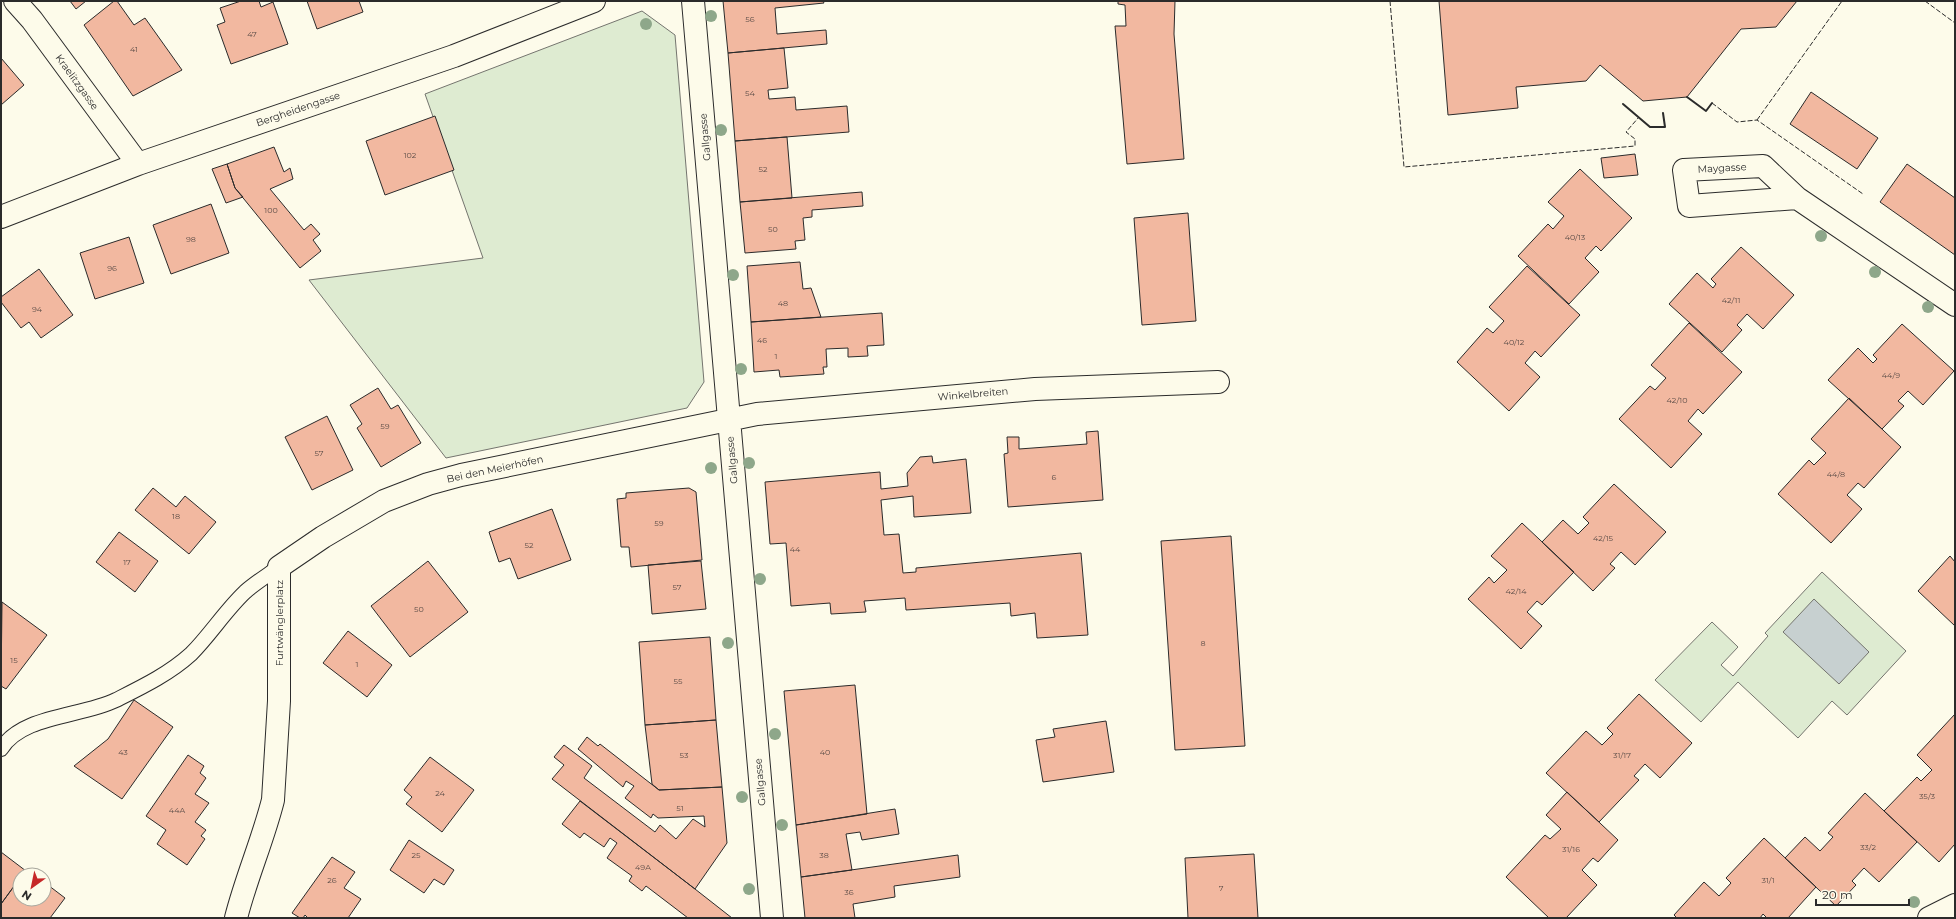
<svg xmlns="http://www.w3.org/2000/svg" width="1956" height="919" viewBox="0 0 1956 919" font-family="Montserrat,sans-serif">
	<rect width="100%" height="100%" fill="#fdfbea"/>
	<path fill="#deebd1" stroke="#74746e" d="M642 11 675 35 704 382 687 408 446 458 309 280 483 258 425 94Z
		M1822 572 1906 651 1847 715 1832 701 1798 738 1738 682 1701 722 1655 680 1712 622 1738 647 1721 665 1733 676 1768 636 1765 633Z"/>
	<path fill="#c7d0d0" stroke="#74746e" d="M1814 599 1869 652 1839 684 1783 632Z"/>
	<path fill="#f2b8a0" stroke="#2b2b2b" d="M70 1H86L76 9Z
		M114 1H117L134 25 145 18 182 70 133 96 84 25Z
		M241 1H259L261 7 273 2 288 44 231 64 217 25 225 22 220 8Z
		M307 1H359L363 12 317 29Z
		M723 1H823L824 3 775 8 777 34 826 30 827 44 728 53Z
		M1118 1H1175L1174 34 1184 159 1127 164 1115 26H1126L1125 5 1118 4Z
		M1439 1H1797L1776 27 1741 29 1687 97 1643 101 1600 65 1586 81 1516 87 1518 108 1448 115Z
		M784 48 788 88 768 90 769 99 795 97 796 110 847 106 849 132 735 141 728 53Z
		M1 58 24 85 1 105Z
		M1811 92 1878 138 1857 169 1790 124Z
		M435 116 454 170 385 195 366 141Z
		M787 137 792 198 740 202 735 141Z
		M274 147 284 172 290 168 293 179 270 189 304 230 311 224 320 234 313 240 321 251 300 268 235 188 227 164Z
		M1635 154 1638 175 1604 178 1601 158Z
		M227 164 235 188 243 197 226 203 212 169Z
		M1907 164 1955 198V255L1880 202Z
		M1580 169 1632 218 1601 251 1596 246 1585 258 1599 272 1569 304 1518 256 1548 224 1553 229 1564 216 1548 202Z
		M862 192 863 206 812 210V217L803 218 805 240 795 241 796 249 745 253 740 202Z
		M211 204 229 253 171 274 153 225Z
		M1188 213 1196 321 1142 325 1134 218Z
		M129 237 144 283 95 299 80 253Z
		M1741 247 1794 295 1763 329 1747 314 1737 325 1742 330 1722 352 1669 304 1697 273 1713 288 1716 284 1711 279Z
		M800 262 803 289 811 288 821 317 751 322 747 266Z
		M1527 266 1580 315 1541 357 1535 351 1525 363 1540 377 1509 411 1457 362 1487 328 1493 333 1504 321 1489 307Z
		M39 269 73 315 41 338 29 322 21 328 1 302V297Z
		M882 313 884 345 867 346 868 356 848 357V348L826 349 827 367H823L824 374 780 377 779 370 754 372 751 322Z
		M1689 323 1742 372 1703 414 1698 409 1688 421 1702 434 1671 468 1619 419 1650 386 1655 390 1666 378 1651 365Z
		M1902 324 1954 371 1923 405 1908 391 1898 401 1904 406 1882 429 1828 380 1858 348 1873 363 1877 359 1873 355Z
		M378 388 391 409 398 405 421 443 381 467 357 428 362 424 350 405Z
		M1849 398 1901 447 1864 488 1858 483 1847 495 1862 509 1831 543 1778 494 1809 460 1814 465 1826 453 1811 439Z
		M327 416 353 470 312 490 285 437Z
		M1098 431 1103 500 1008 507 1004 454 1008 453 1007 437H1019V449L1087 444 1086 432Z
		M932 456 933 463 966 459 971 513 914 517 913 496 881 500 884 535 899 534 903 573 916 572V568L1081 553 1088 635 1037 638 1035 613 1011 616 1010 603 906 610 905 598 864 601 866 612 831 614 830 603 791 606 786 543 770 544 765 482 880 472 881 489 908 486 907 473 920 457Z
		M1614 484 1666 532 1635 565 1621 552 1610 564 1615 568 1593 591 1542 542 1563 520 1578 534 1589 523 1583 517Z
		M153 488 176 507 185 496 216 522 189 554 135 510Z
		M689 488 696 492 702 560 631 567 629 547H621L617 499 626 498V493Z
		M552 509 571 560 518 579 510 558 499 562 489 532Z
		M1522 523 1574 572 1542 605 1537 601 1527 612 1542 626 1521 649 1468 599 1489 577 1494 583 1507 570 1491 556Z
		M119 532 158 561 135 592 96 562Z
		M1231 536 1245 746 1175 750 1161 541Z
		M1950 556 1955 562V626L1918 591Z
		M428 561 468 612 410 657 371 606Z
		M701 561 706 609 652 614 648 565Z
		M2 602 47 635 6 689 1 686Z
		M348 631 392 665 367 697 323 663Z
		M710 637 716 720 645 725 639 642Z
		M855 685 867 814 796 825 784 691Z
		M1639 694 1692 743 1660 778 1645 764 1634 776 1639 780 1599 822 1546 773 1586 731 1602 745 1613 734 1607 728Z
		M134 700 173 727 122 799 74 766 108 739Z
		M1955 714V844L1939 862 1884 811 1917 777 1921 781 1932 770 1917 755Z
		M716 720 722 787 659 790 652 784 645 725Z
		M1106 721 1114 772 1043 782 1036 740 1055 737 1053 729Z
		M587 737 598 746 600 744 659 790 722 787 727 843 695 889 552 779 564 765 554 757 564 745 592 766 584 778 655 832 660 825 676 839 693 819 705 827 704 816 658 818 653 814 651 818 625 798 634 786 626 781 623 787 578 749Z
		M188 755 204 766 200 773 206 778 195 794 209 803 195 822 206 830 201 836 205 839 187 865 157 844 166 830 146 816Z
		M430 757 474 790 442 832 406 804 412 797 404 790Z
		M1567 792 1618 840 1598 862 1593 858 1582 870 1597 885 1566 918H1549L1506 877 1545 835 1550 839 1561 829 1546 815Z
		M1865 793 1917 842 1879 882 1864 868 1852 881 1856 885 1836 906 1785 858 1805 837 1820 851 1833 837 1828 833Z
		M580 801 695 889 732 918H688L646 886 642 891 629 881 632 876 607 858 617 843 610 838 604 847 584 833 580 838 562 824Z
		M895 809 899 834 862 840 860 832 846 834 852 870 801 877 796 825Z
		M1764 838 1816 887 1788 918H1767L1763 914 1760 918H1677L1674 915 1704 882 1719 896 1731 883 1726 878Z
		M409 840 454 870 444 885 434 879 424 893 390 870Z
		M1 852 26 871 22 875H20V878L1 904Z
		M1254 854 1258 918H1188L1185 858Z
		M958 855 960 877 894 886 895 897 853 904 855 918H805L801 877Z
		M332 857 355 872 344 888 361 899 348 918H308L305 915 303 918H300L292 913Z
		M27 869 34 875H22Z
		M20 878V899H44V882L65 898 50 918H1V904Z"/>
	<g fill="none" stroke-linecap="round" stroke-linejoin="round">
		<defs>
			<path id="service" d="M1 749C22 715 81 717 116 700 142 687 169 674 191 654 210 635 225 611 245 592 255 583 268 575 279 567"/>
			<path id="minor" d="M15 1 32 20 138 164
				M693 1 772 918
				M1797 198 1689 206 1684 170 1763 166 1797 198 1955 305
				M1 217 138 164 454 56 594 1
				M236 918C246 878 263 840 273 800L279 701V567L323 537 384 501 428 484 461 475 757 414 1035 389 1218 382
				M1929 918 1955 905"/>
		</defs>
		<use href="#service" stroke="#2b2b2b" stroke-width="16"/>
		<use href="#minor" stroke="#2b2b2b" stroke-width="24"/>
		<use href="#service" stroke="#fdfbea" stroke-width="14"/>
		<use href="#minor" stroke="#fdfbea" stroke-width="22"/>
		<path stroke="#2b2b2b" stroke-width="1" stroke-dasharray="5 2" stroke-linecap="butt" d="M1390 1 1404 167 1635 146V139L1626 132 1639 117
			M1925 1 1955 23
			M1712 103 1737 122 1757 120 1863 194
			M1757 120 1842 1"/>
		<path stroke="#2b2b2b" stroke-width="2" d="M1687 97 1706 111 1712 103
			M1623 104 1650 127H1665L1663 113"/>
	</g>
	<g fill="#8ea78a">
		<circle cx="711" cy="16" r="6"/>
		<circle cx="646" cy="24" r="6"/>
		<circle cx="721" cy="130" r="6"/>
		<circle cx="1821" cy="236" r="6"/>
		<circle cx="1875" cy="272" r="6"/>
		<circle cx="733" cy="275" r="6"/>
		<circle cx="1928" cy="307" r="6"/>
		<circle cx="741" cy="369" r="6"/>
		<circle cx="749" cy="463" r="6"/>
		<circle cx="711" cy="468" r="6"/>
		<circle cx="760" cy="579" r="6"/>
		<circle cx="728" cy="643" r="6"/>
		<circle cx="775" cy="734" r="6"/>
		<circle cx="742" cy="797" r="6"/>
		<circle cx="782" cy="825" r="6"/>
		<circle cx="749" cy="889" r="6"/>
		<circle cx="1914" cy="902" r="6"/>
	</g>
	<g text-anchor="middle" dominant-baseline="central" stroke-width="3" stroke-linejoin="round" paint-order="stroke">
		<g font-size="8" fill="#5d4e48">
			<text x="750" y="19">56</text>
			<text x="252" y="34">47</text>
			<text x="134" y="49">41</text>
			<text x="750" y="93">54</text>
			<text x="410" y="155">102</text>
			<text x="763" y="169">52</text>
			<text x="271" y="210">100</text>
			<text x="773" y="229">50</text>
			<text x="1575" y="237">40/13</text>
			<text x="191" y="239">98</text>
			<text x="112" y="268">96</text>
			<text x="1731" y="300">42/11</text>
			<text x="783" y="303">48</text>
			<text x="37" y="309">94</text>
			<text x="762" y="340">46</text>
			<text x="1514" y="342">40/12</text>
			<text x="776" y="356">1</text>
			<text x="1891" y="375">44/9</text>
			<text x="1677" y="400">42/10</text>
			<text x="385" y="426">59</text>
			<text x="319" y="453">57</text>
			<text x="1836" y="474">44/8</text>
			<text x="1054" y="477">6</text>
			<text x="176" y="516">18</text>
			<text x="659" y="523">59</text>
			<text x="1603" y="538">42/15</text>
			<text x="529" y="545">52</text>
			<text x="795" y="549">44</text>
			<text x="127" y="562">17</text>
			<text x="677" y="587">57</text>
			<text x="1516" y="591">42/14</text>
			<text x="419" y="609">50</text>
			<text x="1203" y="643">8</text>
			<text x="14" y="660">15</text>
			<text x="357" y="664">1</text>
			<text x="678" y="681">55</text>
			<text x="123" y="752">43</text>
			<text x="825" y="752">40</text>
			<text x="684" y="755">53</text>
			<text x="1622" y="755">31/17</text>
			<text x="440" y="793">24</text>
			<text x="1927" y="796">35/3</text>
			<text x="680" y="808">51</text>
			<text x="177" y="810">44A</text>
			<text x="1868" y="847">33/2</text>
			<text x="1571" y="849">31/16</text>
			<text x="416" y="855">25</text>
			<text x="824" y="855">38</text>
			<text x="643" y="867">49A</text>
			<text x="332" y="880">26</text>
			<text x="1768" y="880">31/1</text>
			<text x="1221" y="888">7</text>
			<text x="849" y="892">36</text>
		</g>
		<g font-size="10" fill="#2b2b2b" stroke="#fdfbea">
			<text transform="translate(77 82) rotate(54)">Kraelitzgasse</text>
			<text transform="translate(298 109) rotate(-19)">Bergheidengasse</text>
			<text transform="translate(705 137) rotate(-95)">Gallgasse</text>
			<text transform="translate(1722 168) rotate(-3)">Maygasse</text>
			<text transform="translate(973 394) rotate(-5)">Winkelbreiten</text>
			<text transform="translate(732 460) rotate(-95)">Gallgasse</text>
			<text transform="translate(495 469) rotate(-12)">Bei den Meierhöfen</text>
			<text transform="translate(279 623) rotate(-90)">Furtwänglerplatz</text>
			<text transform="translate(760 782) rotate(-95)">Gallgasse</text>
		</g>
	</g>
	<rect width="1956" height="919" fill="none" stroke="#2b2b2b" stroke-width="4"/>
	<g transform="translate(32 887) rotate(213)"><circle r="19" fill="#fdfbea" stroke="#a9a89e"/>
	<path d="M0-3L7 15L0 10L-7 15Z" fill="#c62828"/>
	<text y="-6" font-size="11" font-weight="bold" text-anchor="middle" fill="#2b2b2b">N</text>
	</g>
	<path d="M1816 899v6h93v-6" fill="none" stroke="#2b2b2b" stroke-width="2"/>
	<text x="1822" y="899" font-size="12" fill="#2b2b2b" stroke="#fdfbea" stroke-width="3" paint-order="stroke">20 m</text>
</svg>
